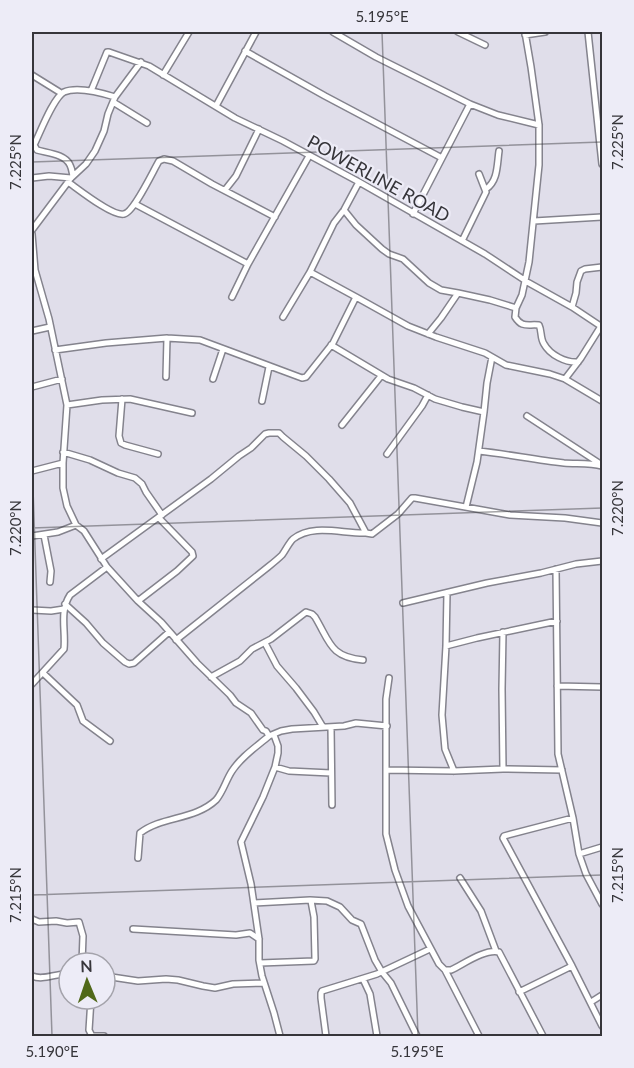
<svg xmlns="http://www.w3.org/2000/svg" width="634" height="1068" viewBox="0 0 634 1068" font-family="Lato,sans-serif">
	<rect width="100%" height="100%" fill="#e0deea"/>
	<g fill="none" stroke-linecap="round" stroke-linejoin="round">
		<defs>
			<path id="minor" d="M333 32 376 57 470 104 498 115 539 125
				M458 32 485 45
				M588 32 602 164
				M525 35 545 32
				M245 51 325 96 442 158
				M32 75 61 93
				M163 75 189 32
				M91 91 107 52H109L149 66 235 118 283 141 359 182 485 254 529 283 572 307 602 327
				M113 102 147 123
				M216 106 256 32
				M73 176C72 172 72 169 70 165 65 154 47 153 37 150L34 145C40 133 53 98 64 92 78 86 102 93 115 97
				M32 178 49 176 71 178
				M68 182C78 189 113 217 124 214 134 212 153 171 159 161L164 159 173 161 212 184 275 217
				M486 189C498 181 497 165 499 151
				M225 190 236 176 259 129
				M135 204 248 264
				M344 210 356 225 382 249 389 254 403 259 429 283 441 290 458 293
				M413 214 470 104
				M534 221 602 217
				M32 230 71 178 86 164 95 151 104 131 108 114 115 97 141 62
				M32 234 35 270 49 319 67 405 63 463V488L67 506 76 525 84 531 107 567 138 601 161 622 197 663 230 695 236 703 251 713 263 730 266 731 269 736 281 731 292 729 344 726 356 723 387 726
				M462 241 486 192 479 174
				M232 297 248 264 309 156
				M572 307 576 293 577 282 581 271 585 269 602 267
				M516 308 515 317C522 328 527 324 539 325 542 331 540 338 544 344 550 355 566 363 578 362
				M283 317 310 272 334 223 344 210 359 182
				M32 331 50 327
				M428 334 441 318 458 293 490 300 516 308 522 295 529 262 539 165V125L531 67 525 32
				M167 338 200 340 302 378 306 377 333 343 356 297 310 272
				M331 345 388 379 414 388 435 399 462 407 484 412 487 383 492 357 485 353 436 337 408 326 356 297
				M55 350 106 343 167 338 166 377
				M492 357 506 365 550 374 565 379 602 401
				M213 379 223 349
				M565 379 581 358 601 326
				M32 387 62 379
				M122 399 119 436 121 443 125 445 158 454
				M262 401 269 367
				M67 405 102 400 130 399 192 413
				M527 416 602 465
				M342 425 381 376
				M479 451C507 454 536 460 564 463 577 464 590 463 602 466
				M63 452 90 460 118 473 135 478 142 484 146 492 162 515
				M387 454 422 406 428 395
				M32 471 63 463
				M466 507 477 462 484 412
				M44 535 51 571 50 582
				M32 536 58 532 76 525
				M101 559 211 479 239 456 251 448 265 434 269 433H279L283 437 306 456 329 479 350 503 366 533 372 534 398 514 412 498H415L510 515 565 518 602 523
				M556 569 558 754 573 818 579 854 586 874 602 904
				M447 593 446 646 442 715 445 749 454 771
				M138 601 177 571 193 556 192 552 159 518
				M403 603 487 583 541 573 576 564 602 561
				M65 604 86 623 103 643 125 662 129 664 134 663 169 632
				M32 610 51 611 64 609
				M176 640 268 567C273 563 278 559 282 555 286 550 288 544 293 539 313 523 343 534 366 533
				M265 643 277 666 296 688 314 712 323 727
				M446 646 477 638 557 621
				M43 673 77 705 83 721 110 741
				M211 677 240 661 252 649 271 639 306 612 312 614 315 617C330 642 330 657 363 660
				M389 678 386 699V834L395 870 408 906 439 964 445 970H451C464 964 484 949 499 952L543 1036
				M32 684 64 649C66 630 59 612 70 595L107 567
				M557 686 602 687
				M331 727 332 805
				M274 735 278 746V753L275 767 263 797 241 842 251 884 259 939V960L262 976 274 1013 280 1036
				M275 767 289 771 331 773
				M503 769 502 689 503 632
				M386 770 454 771 503 769 562 770
				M573 818 504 836 503 838 572 966 602 1026
				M579 854 602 847
				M138 858 140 833C162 816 195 820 216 800 223 792 226 780 232 771 241 757 256 747 269 736
				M460 878 481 911 496 951
				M254 903 310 900 327 901 340 907 352 920 361 924 375 960 382 972 391 983 417 1036
				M32 919 39 922 56 921 67 923 79 922 83 936 82 963
				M133 929 236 935 250 933 259 939
				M260 963 314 961 315 959 314 917 311 901
				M445 970 479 1036
				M32 976C44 981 55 973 69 974
				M105 976 138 981 166 979 178 980 203 986 215 988 233 984 263 983
				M363 979 370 994 377 1036
				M519 992 572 966
				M91 999 89 1030 92 1036H104
				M591 1002 602 995
				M326 1036 321 998V993L322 991 377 974 430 949"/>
		</defs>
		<use href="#minor" stroke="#84838d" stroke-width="8"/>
		<use href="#minor" stroke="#fff" stroke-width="5"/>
	</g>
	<path fill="none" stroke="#36353a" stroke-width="1.5" stroke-opacity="0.45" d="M382 32 418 1036M32 162 602 142M32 460 52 1036M32 528 602 508M32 895 602 875"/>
	<g text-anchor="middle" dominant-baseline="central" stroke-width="4.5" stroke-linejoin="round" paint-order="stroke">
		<g font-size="18" fill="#36353a" stroke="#edecf7">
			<text transform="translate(379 178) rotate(29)">POWERLINE ROAD</text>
		</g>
	</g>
	<rect width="634" height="1068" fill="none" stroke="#edecf7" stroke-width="66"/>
	<g transform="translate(87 981) rotate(358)"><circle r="28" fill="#edecf7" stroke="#a4a3ab" stroke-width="1.5"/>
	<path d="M0-4.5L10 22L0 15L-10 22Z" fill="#506819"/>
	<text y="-9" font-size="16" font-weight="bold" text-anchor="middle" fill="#36353a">N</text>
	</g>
	<rect x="33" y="33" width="568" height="1002" fill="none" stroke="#36353a" stroke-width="2"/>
	<g font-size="15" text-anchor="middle" fill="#36353a">
		<text x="382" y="22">5.195°E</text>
		<text transform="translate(618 142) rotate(-90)" y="5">7.225°N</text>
		<text transform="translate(16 162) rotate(-90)" y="5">7.225°N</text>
		<text transform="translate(618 508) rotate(-90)" y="5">7.220°N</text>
		<text transform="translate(16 528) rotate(-90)" y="5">7.220°N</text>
		<text transform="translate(618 875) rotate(-90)" y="5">7.215°N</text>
		<text transform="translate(16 895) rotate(-90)" y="5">7.215°N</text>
		<text x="52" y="1057">5.190°E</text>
		<text x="417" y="1057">5.195°E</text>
	</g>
</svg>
